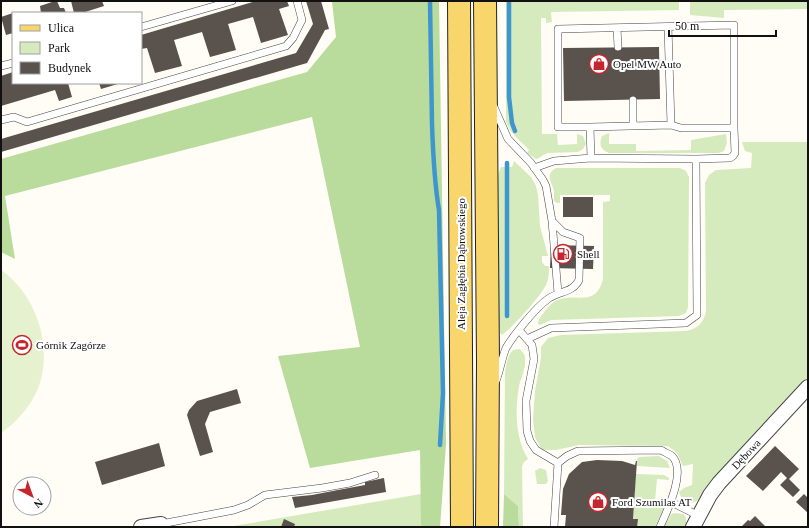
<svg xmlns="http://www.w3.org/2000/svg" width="809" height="528" viewBox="0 0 809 528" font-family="'Times New Roman',serif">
	<rect width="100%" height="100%" fill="#fffdf5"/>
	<path fill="#d5ebbd" d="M506 1H679V10L551 12 552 22 546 23V18H541L542 134H557L558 145 577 144V134L583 136 586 144 583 149 578 152 548 153C543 154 541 158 536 159L527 153 529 150C520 140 510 134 506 121Z
		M690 1H808V9L724 10V18L690 15Z
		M609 133V144H636V151L691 150V140L726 134 727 143 724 151 719 153H609C600 150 599 144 602 136Z
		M742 142H808V377C778 409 748 439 720 472 715 478 700 501 695 502 687 505 681 499 679 492L684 488 692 485 693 464 683 466 677 453 668 446 579 445 556 450H542L535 437 533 419 535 391 541 357V347L548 338 561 335 686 331C697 329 704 323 706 311L705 183 709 175 716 170 751 168 752 153 745 151Z
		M514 161 531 177 536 186 538 195 540 226 548 256H542V262L545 266H549C549 272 549 279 546 285 540 297 513 327 502 335L500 333 499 323 498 175 501 167H512Z
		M556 168H680L686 171 689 177 688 307 686 313 679 316 551 320 540 325 538 324C538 319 542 315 545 311 548 308 550 304 554 302 574 290 595 310 603 279V202L610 201V195H560V203H557L554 201C554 197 554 194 554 191 552 181 544 175 556 168Z
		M519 349C523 352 525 354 525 359 526 368 521 378 519 386 515 411 515 437 528 459L524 462 522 466 523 527H519L518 506 504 494 505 374C506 366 507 356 513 350Z
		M659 456 667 461 670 468 637 466V459L639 457Z
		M540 468 546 470 548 481 546 484H537L535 471Z
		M636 474 664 475 669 478V480L657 479 655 501 661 502 664 505 665 507 655 527H637L633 519Z
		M421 494V527H228Z
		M675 513 683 514 686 518V527H664L671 514Z"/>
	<path fill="#b9dc9c" d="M335 1H439L446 444 440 527H421L420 450 310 468 278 356 360 347 312 117 5 196 15 259 1 252V159L307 72 336 37 332 2Z
		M504 494 518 506 519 527H503Z"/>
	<path fill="#e6f2cf" d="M1 270C36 294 53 346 39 386 32 405 17 422 1 433Z"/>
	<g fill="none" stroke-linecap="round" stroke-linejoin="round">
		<path stroke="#3f96cf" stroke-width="4.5" d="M430 1C431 42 431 83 432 124 433 153 434 181 439 210L443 393 440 445
			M509 1V97L512 123 515 131
			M507 316V163"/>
	</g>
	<path fill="#5a524d" d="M55 1H57L60 8H64L66 13H41L40 6Z
		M71 1H102L104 6 82 13H74Z
		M256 1H287L289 6 279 9 288 35 261 43 253 17 228 24 236 50 210 57 202 32 174 40 182 66 155 73 147 48 141 49V35Z
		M306 1H321L329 29 325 30 307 63 1 152V139L296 53 313 24Z
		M13 13V33L6 35 1 17Z
		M659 47 660 99 564 101 563 48Z
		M13 72V83H68L72 97 59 101 55 90 1 106V76Z
		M99 83H121L101 89Z
		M563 197H593V217H563Z
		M551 245 594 246 593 269 550 268Z
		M237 389 241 403 210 412 205 424 213 452 200 456 187 415 189 410 197 401Z
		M159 443 165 466 102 485 95 462Z
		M775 446 799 469 789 479 800 490 793 497 780 485 787 478 781 472 763 491 746 476Z
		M597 460 622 461 635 465 636 461H637L633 519H638L637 527H565L566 515H561L563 489 569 474 582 462Z
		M384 478 386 492 295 508 292 497 312 495 338 490 365 485V482Z
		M804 494 808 498V513L796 502Z
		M755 516 766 527H741L748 520 750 521Z
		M284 519 295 524 294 527H281Z"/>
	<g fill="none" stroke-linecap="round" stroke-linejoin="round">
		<defs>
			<path id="service" d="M141 27 232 1
				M668 27 671 125
				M617 28 618 47
				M1 66 13 63
				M494 107 508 139 531 163 543 180 546 186 552 221 563 232 580 238 579 280C573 293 558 291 548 299 536 307 513 336 506 348 502 357 500 371 496 381
				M1 120 14 117 27 122 286 46 293 38 302 20 297 1
				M633 126V100
				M590 127H558V29L734 25V128H681L671 125 590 127 591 158
				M696 159 730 158 733 156 735 153 734 128
				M552 221 558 293
				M519 330 532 345 534 359 526 401 527 431 530 441 536 450 558 463
				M527 339 551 328 686 323 697 315 696 159 591 158 554 161 534 168
				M671 502 699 516
				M161 524 234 510 248 505 265 495 322 488 350 483 375 475
				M554 527 558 463 567 456 578 451 661 450C664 452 669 454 672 456 687 471 667 511 660 527"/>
			<path id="minor" d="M141 527 161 524
				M693 527 710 495 719 483 808 387"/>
			<path id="primary" d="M459 1 462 527
				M485 1 488 362 487 527"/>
		</defs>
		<use href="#service" stroke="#444" stroke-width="8"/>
		<use href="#minor" stroke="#444" stroke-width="16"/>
		<use href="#primary" stroke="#222" stroke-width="24"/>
		<use href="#service" stroke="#fff" stroke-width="7"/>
		<use href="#minor" stroke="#fff" stroke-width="14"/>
		<use href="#primary" stroke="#f9d66b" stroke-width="22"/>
	</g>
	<defs>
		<symbol id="shop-ring" viewBox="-11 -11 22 22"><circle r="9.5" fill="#fff" stroke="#c4262e" stroke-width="1.5"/><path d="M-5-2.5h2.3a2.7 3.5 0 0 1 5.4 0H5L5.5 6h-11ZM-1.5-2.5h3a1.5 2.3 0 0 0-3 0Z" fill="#c4262e"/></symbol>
		<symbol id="fuel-ring" viewBox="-11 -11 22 22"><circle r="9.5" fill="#fff" stroke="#c4262e" stroke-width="1.5"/><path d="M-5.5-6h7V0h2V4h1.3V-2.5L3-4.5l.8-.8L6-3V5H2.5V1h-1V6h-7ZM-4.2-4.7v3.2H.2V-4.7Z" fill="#c4262e"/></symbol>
		<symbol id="stadium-ring" viewBox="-11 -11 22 22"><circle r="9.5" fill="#fff" stroke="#c4262e" stroke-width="1.5"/><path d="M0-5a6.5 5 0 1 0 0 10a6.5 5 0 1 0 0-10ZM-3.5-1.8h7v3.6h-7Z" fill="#c4262e"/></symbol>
	</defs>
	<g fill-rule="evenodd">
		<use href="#shop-ring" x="588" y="53" width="22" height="22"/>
		<use href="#fuel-ring" x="552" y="243" width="22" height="22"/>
		<use href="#stadium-ring" x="11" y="334" width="22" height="22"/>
		<use href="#shop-ring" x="587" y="491" width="22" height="22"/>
	</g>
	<g text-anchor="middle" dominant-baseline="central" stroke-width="4" stroke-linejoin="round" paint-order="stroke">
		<g font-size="11" fill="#111" stroke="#fff" text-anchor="start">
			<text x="613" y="64">Opel MW Auto</text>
			<text x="577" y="254">Shell</text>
			<text x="36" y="345">Górnik Zagórze</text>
			<text x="612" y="502">Ford Szumilas AT</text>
		</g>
		<g font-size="11" fill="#111" stroke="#fff">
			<text transform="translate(461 264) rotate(-90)">Aleja Zagłębia Dąbrowskiego</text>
			<text transform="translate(746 454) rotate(-47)">Dębowa</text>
		</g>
	</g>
	<rect width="809" height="528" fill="none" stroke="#111111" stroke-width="4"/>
	<rect x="12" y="12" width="130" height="72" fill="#ffffff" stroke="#a0a0a0"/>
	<rect x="20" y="25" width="20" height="6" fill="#f9d66b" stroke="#a0a0a0"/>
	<text x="48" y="32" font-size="12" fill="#111111">Ulica</text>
	<rect x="20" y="42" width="20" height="12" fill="#d5ebbd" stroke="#a0a0a0"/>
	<text x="48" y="52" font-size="12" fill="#111111">Park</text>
	<rect x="20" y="62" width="20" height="12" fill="#5a524d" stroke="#a0a0a0"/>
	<text x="48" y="72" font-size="12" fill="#111111">Budynek</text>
	<g transform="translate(32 496) rotate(139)"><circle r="19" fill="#ffffff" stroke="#a0a0a0"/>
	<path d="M0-3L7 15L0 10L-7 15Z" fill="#c4262e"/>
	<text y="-6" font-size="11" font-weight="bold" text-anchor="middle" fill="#111111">N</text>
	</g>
	<path d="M669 30v6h107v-6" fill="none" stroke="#111111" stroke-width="2"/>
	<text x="675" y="30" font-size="12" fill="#111111" stroke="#ffffff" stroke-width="3" paint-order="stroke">50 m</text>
</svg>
